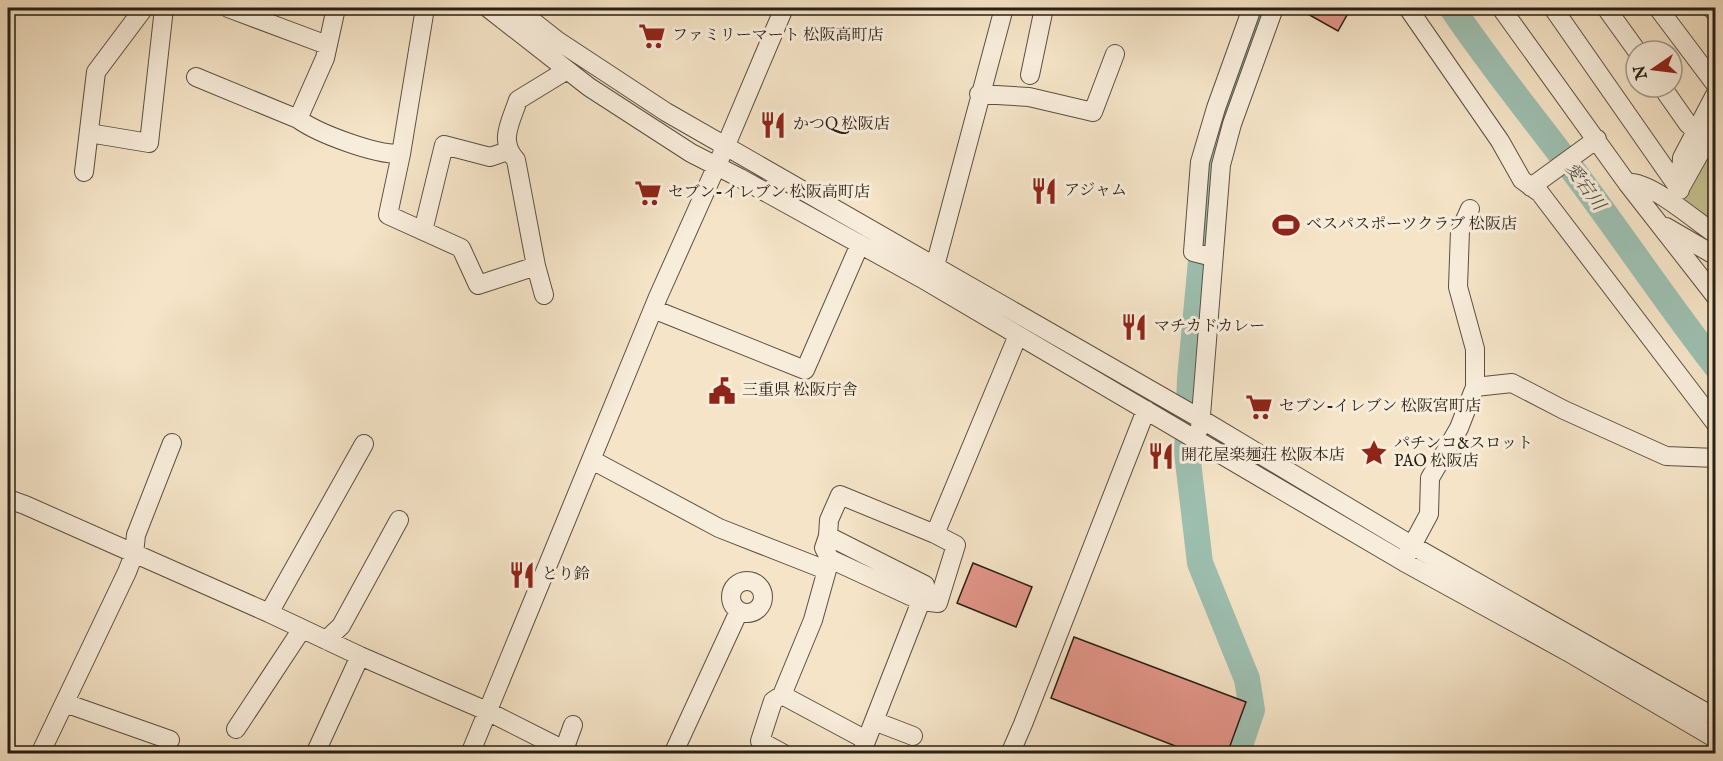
<svg xmlns="http://www.w3.org/2000/svg" width="1723" height="761" viewBox="0 0 1723 761" font-family="'IM FELL English','Noto Serif JP',serif">
	<rect width="100%" height="100%" fill="#f5e4c7"/>
	<filter id="stains"><feTurbulence type="fractalNoise" baseFrequency=".00333" numOctaves="4"/><feColorMatrix values="0 0 0 0 .2 0 0 0 0 .09 0 0 0 0 .02 0 0 0 .5 -.17"/></filter>
	<radialGradient id="worn" r=".72"><stop offset=".6" stop-color="#630" stop-opacity="0"/><stop offset="1" stop-color="#630" stop-opacity=".3"/></radialGradient>
	<path fill="#c4c290" stroke="#767052" stroke-width="1.5" d="M1715 135V226L1678 203Z"/>
	<g fill="none" stroke-linecap="round" stroke-linejoin="round">
		<path stroke="#9dbfb0" stroke-width="26" d="M1452 8C1490 65 1534 118 1575 173 1623 237 1667 303 1716 366
			M1237 754 1252 710 1247 679 1200 563 1187 453 1190 379 1210 164 1229 94 1263 8"/>
	</g>
	<path fill="#e39589" stroke="#271f15" stroke-width="1.5" d="M1297 8H1351L1338 31Z
		M973 563 1032 587 1016 627 957 603Z
		M1074 637 1246 702 1227 754H1196L1051 698Z"/>
	<g fill="none" stroke-linecap="round" stroke-linejoin="round">
		<defs>
			<path id="minor" d="M228 8 327 45
				M336 8 325 58 298 119C319 134 376 155 401 154L388 215 461 248 478 285 536 266 544 295
				M488 8 589 87 691 153 740 178 921 278 1404 562 1568 652 1716 739
				M516 8 558 41 666 112 1201 419 1413 546 1716 718
				M1408 8 1500 141 1522 180 1540 193 1716 424
				M1501 8 1627 183 1716 297
				M1553 8 1680 190
				M1606 8 1637 51
				M1658 8 1716 85
				M1711 8 1716 13
				M1030 75 1044 8H1040
				M196 77 298 119
				M1662 87 1688 124 1696 131
				M979 94 1029 97 1093 112 1115 54
				M95 134 149 143 164 8
				M401 154 425 8
				M84 172 96 72 144 8
				M1627 183C1649 180 1694 220 1714 233
				M1682 185 1716 124
				M1531 187 1597 139
				M1680 190 1682 158 1716 93
				M1470 209 1460 231 1458 287 1475 349V387
				M1666 227 1716 256
				M423 231 444 145 490 157 508 151
				M1213 257 1193 252 1200 162 1216 108 1252 8
				M536 266 516 160C498 141 511 122 518 100L567 70
				M935 266 1004 8
				M653 309 805 370 860 244
				M1200 428 1221 165 1232 124 1274 8
				M592 460 719 528 826 570
				M8 499 25 505 269 613 360 656 489 712 572 754
				M828 536 829 520 840 495 935 534
				M1407 555 1429 514 1430 478 1459 428 1475 387 1512 383 1564 410 1666 456 1716 458
				M731 597a16 16 0 1 1 32 0a16 16 0 1 1-32 0Z
				M269 613 364 444
				M326 640 341 626 399 520
				M782 695 813 620 830 559 921 601 925 585 828 536 824 548 830 559
				M65 703 170 740
				M874 721 913 736
				M236 729 302 629
				M564 750 573 725
				M40 754 127 572 134 554 136 535 172 443
				M315 754 360 656
				M470 754 658 297 726 145 784 8
				M673 754 739 611
				M784 754 760 741 773 701 782 695 866 740
				M861 754 921 601 938 603 956 545 935 534 1018 335
				M1010 754 1023 724 1146 410"/>
		</defs>
		<use href="#minor" stroke="#5a5042" stroke-width="20"/>
		<use href="#minor" stroke="#f8eddb" stroke-width="18"/>
	</g>
	<defs>
		<symbol id="supermarket-bare" viewBox="-9 -9 18 18"><path d="M-6-5.5h2.5l.6 2H6L4.5 2H-2.5L-4.4-4H-6ZM-1.5 3.2a1.3 1.3 0 1 0 .1 0ZM3 3.2a1.3 1.3 0 1 0 .1 0Z" fill="#8f2418" stroke="#f8eddb" stroke-width="2.5" paint-order="stroke"/></symbol>
		<symbol id="restaurant-bare" viewBox="-9 -9 18 18"><path d="M-5-6h1v4h1v-4h1v4h1v-4h1v5L-1.5 .5V6h-2V.5L-5-1ZM5-6V6H3V1.5H1.5Q1.5-4 5-6Z" fill="#8f2418" stroke="#f8eddb" stroke-width="2.5" paint-order="stroke"/></symbol>
		<symbol id="stadium-bare" viewBox="-9 -9 18 18"><path d="M0-5a6.5 5 0 1 0 0 10a6.5 5 0 1 0 0-10ZM-3.5-1.8h7v3.6h-7Z" fill="#8f2418" stroke="#f8eddb" stroke-width="2.5" paint-order="stroke"/></symbol>
		<symbol id="civic-bare" viewBox="-9 -9 18 18"><path d="M-.6-6.5H3V-4.5H.6V-3L4-1V1h2V6H-6V1h2V-1L-.6-3ZM-1.2 2.5V6h2.4V2.5Z" fill="#8f2418" stroke="#f8eddb" stroke-width="2.5" paint-order="stroke"/></symbol>
		<symbol id="sight-bare" viewBox="-9 -9 18 18"><path d="M0-6L1.8-2.2L6-1.7L2.9 1.2L3.7 5.4L0 3.3L-3.7 5.4L-2.9 1.2L-6-1.7L-1.8-2.2Z" fill="#8f2418" stroke="#f8eddb" stroke-width="2.5" paint-order="stroke"/></symbol>
	</defs>
	<g fill-rule="evenodd">
		<use href="#supermarket-bare" x="633" y="17" width="38" height="38"/>
		<use href="#restaurant-bare" x="754" y="106" width="38" height="38"/>
		<use href="#restaurant-bare" x="1025" y="172" width="38" height="38"/>
		<use href="#supermarket-bare" x="629" y="174" width="38" height="38"/>
		<use href="#stadium-bare" x="1267" y="206" width="38" height="38"/>
		<use href="#restaurant-bare" x="1115" y="308" width="38" height="38"/>
		<use href="#civic-bare" x="703" y="372" width="38" height="38"/>
		<use href="#supermarket-bare" x="1240" y="388" width="38" height="38"/>
		<use href="#sight-bare" x="1355" y="434" width="38" height="38"/>
		<use href="#restaurant-bare" x="1142" y="437" width="38" height="38"/>
		<use href="#restaurant-bare" x="503" y="556" width="38" height="38"/>
	</g>
	<g text-anchor="middle" dominant-baseline="central" stroke-width="6" stroke-linejoin="round" paint-order="stroke">
		<g font-size="16" fill="#271f15" stroke="#f8eddb" text-anchor="start">
			<text x="672" y="36">ファミリーマート 松阪高町店</text>
			<text x="793" y="125">かつQ 松阪店</text>
			<text x="1064" y="191">アジャム</text>
			<text x="668" y="193">セブン-イレブン 松阪高町店</text>
			<text x="1306" y="225">ベスパスポーツクラブ 松阪店</text>
			<text x="1154" y="327">マチカドカレー</text>
			<text x="742" y="391">三重県 松阪庁舎</text>
			<text x="1279" y="407">セブン-イレブン 松阪宮町店</text>
			<text x="1394" y="444">パチンコ&amp;スロット<tspan x="1394" dy="18">PAO 松阪店</tspan></text>
			<text x="1181" y="456">開花屋楽麺荘 松阪本店</text>
			<text x="542" y="575">とり鈴</text>
		</g>
		<g font-size="18" font-style="italic" fill="#4a4f44" stroke="#f8eddb">
			<text transform="translate(1584 187) rotate(54)">愛宕川</text>
		</g>
	</g>
	<rect width="1723" height="761" fill="none" stroke="#f5e4c7" stroke-width="30"/>
	<rect x="9" y="9" width="1705" height="743" fill="none" stroke="#271f15" stroke-width="3"/>
	<rect x="15" y="15" width="1693" height="731" fill="none" stroke="#271f15" stroke-width="1.5"/>
	<g transform="translate(1654 69) rotate(256)"><circle r="28" fill="#f8eddb" stroke="#a49b8c" stroke-width="1.5"/>
	<path d="M0-4.5L10 22L0 15L-10 22Z" fill="#8f2418"/>
	<text y="-9" font-size="16" font-weight="bold" text-anchor="middle" fill="#271f15">N</text>
	</g>
	<rect width="100%" height="100%" filter="url(#stains)"/>
	<rect width="100%" height="100%" fill="url(#worn)"/>
</svg>
